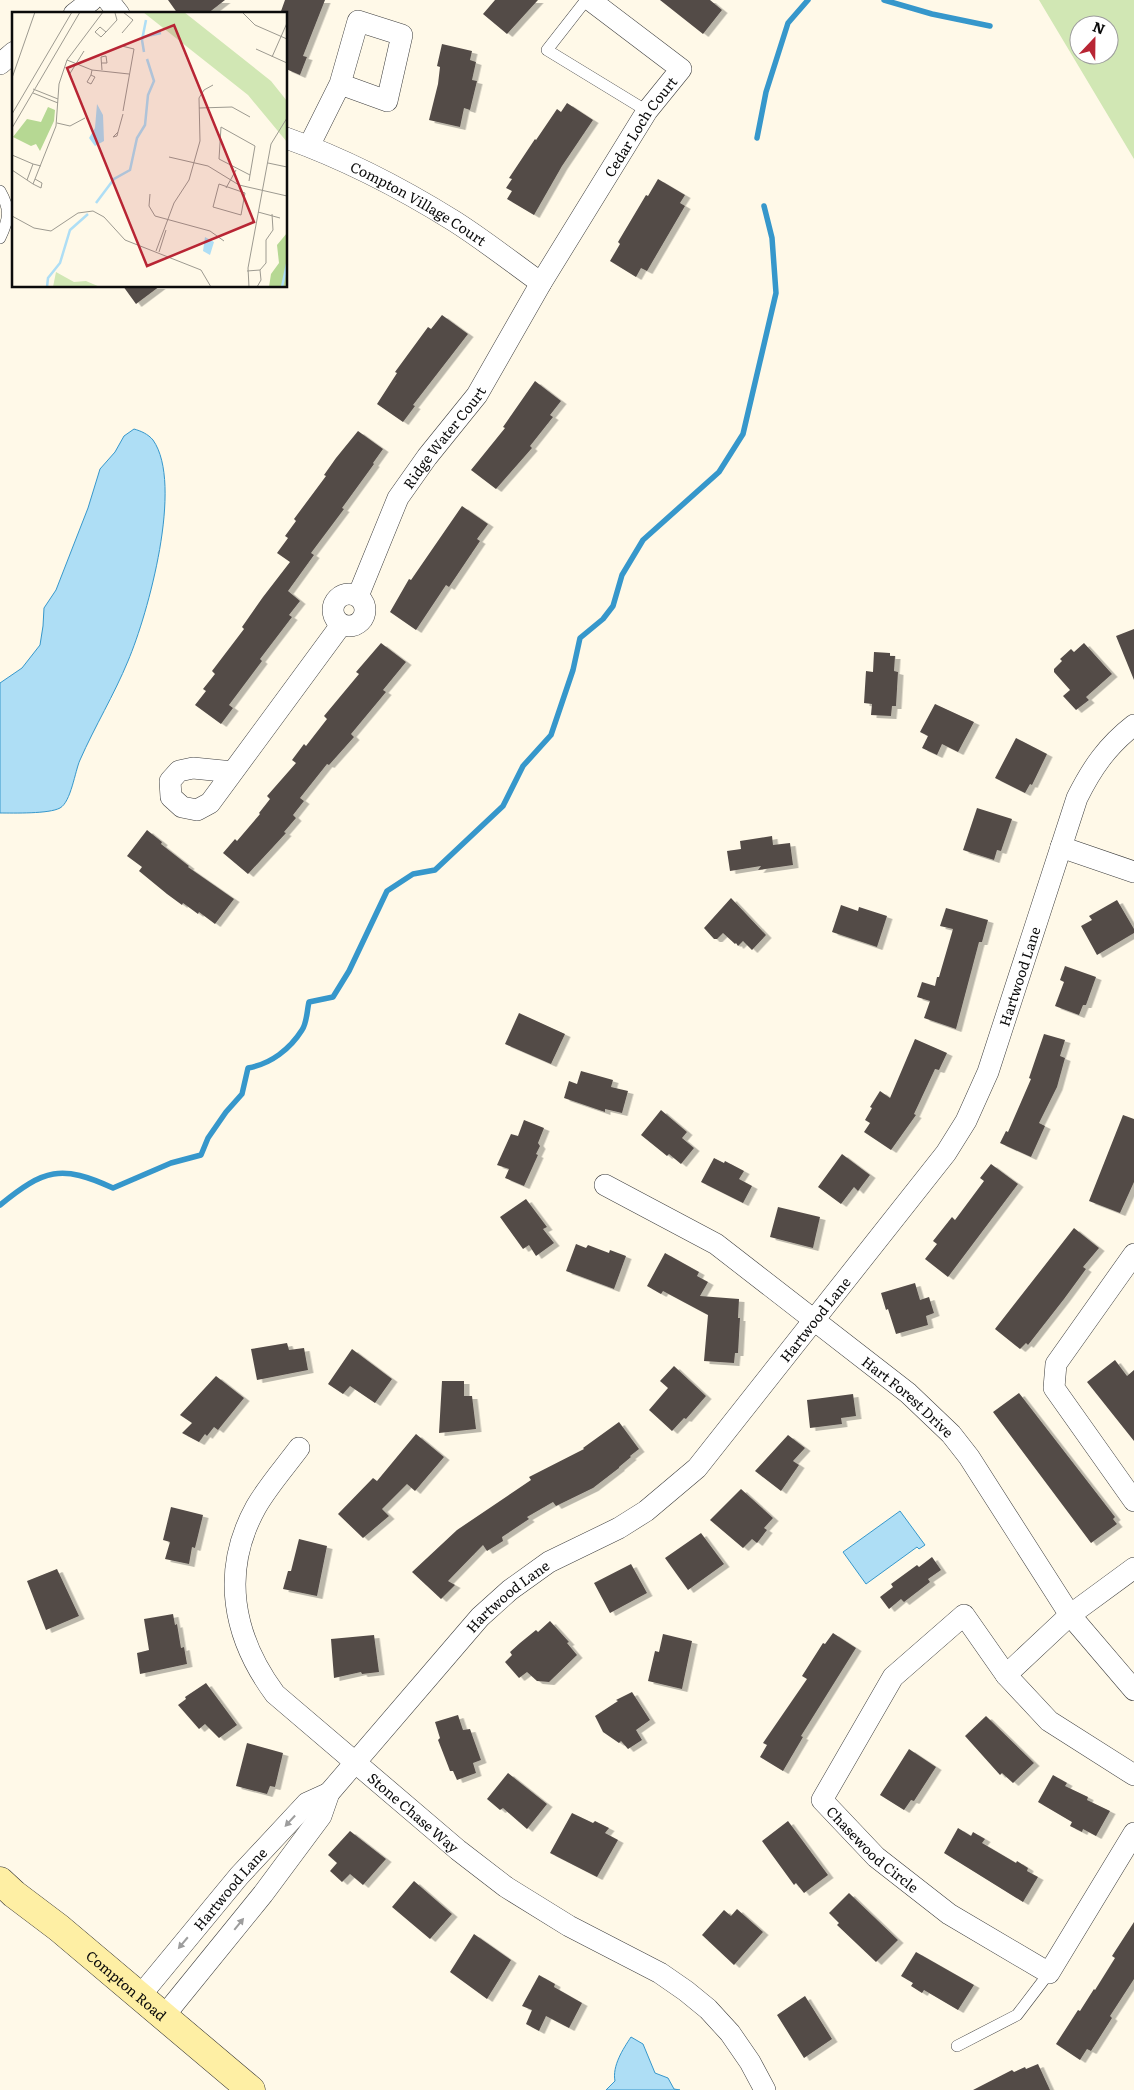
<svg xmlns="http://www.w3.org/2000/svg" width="1134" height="2090" viewBox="0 0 1134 2090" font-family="Literata,serif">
	<defs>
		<filter id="shadow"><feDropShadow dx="5.5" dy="3" stdDeviation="0" flood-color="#0004"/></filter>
	</defs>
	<rect width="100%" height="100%" fill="#fff9e8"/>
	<path fill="#d1e7b4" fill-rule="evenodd" d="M1039 0H1134V159ZM1079 25H1109V55H1079Z"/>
	<path fill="#aedef5" stroke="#3697cb" d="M134 429C141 431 148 434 153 440 184 484 148 614 128 661 114 695 95 726 80 760 75 771 71 802 60 808 49 814 14 813 0 813V683L22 668 40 645 43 626 44 608 56 590 88 508 100 469 115 452 124 436Z
		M900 1511 925 1545 919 1549 917 1547 866 1584 843 1552Z
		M631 2037 643 2044 655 2073 668 2078 674 2089 680 2090H606L615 2081C612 2066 623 2049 631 2037Z"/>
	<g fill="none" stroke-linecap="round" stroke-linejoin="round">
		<path stroke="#3697cb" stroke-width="5.5" d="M884 0 932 14 990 26
			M757 138 766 92 788 23 808 0
			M0 1205C44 1169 61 1164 113 1188L171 1163 201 1155 208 1138 226 1112 242 1094 248 1068C271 1064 290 1049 302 1030 307 1023 307 1010 309 1002L333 997 349 971 387 891 413 874 435 870 503 806 523 766 551 735 573 670 580 638 603 619 613 606 622 575 643 540 719 472 743 434 776 293 772 238 764 206"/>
	</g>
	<path fill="#534b47" filter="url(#shadow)" d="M168 0H225L207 14H178Z
		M285 0H325L303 56 307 57 300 75 286 69V14H280Z
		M495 0H538L507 34 483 14Z
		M660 0H710L722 10 703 34Z
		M442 44 472 51 470 60 476 62 472 80 477 81 470 110 464 108 460 127 429 120 438 84 440 67 437 66Z
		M567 103 593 120 562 166 534 215 507 199 512 191 506 188 512 179 509 178 535 139 536 140 557 109 561 112Z
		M658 179 685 195 680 203 685 206 647 271 641 268 636 277 610 261 620 244 618 242 646 195 648 196Z
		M123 286H160L136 304Z
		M442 315 468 334 413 405 415 406 403 422 377 404 397 373 395 372 428 327 431 329Z
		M535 381 561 401 550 415 553 417 530 446 532 448 496 489 471 470 505 428 503 427Z
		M358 431 383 449 373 463 374 464 342 508 344 509 311 553 314 555 288 591 300 601 289 615 292 617 260 659 262 661 229 705 233 708 221 724 195 705 206 691 203 689 215 674 212 671 244 629 242 627 263 597 290 562 277 553 288 538 285 536 296 521 294 519 326 476 324 475 336 458Z
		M462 506 488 524 477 539 480 541 449 587 446 585 416 630 390 612 409 579 411 580Z
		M1134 629V680L1116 636Z
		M381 643 406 662 383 690 386 692 351 734 354 737 329 765 327 764 300 798 304 801 293 815 296 818 284 832 286 833 248 874 223 853 235 839 237 841 260 814 259 813 270 799 267 796 296 763 292 760 304 744 306 746 327 719 324 716 359 674 356 672Z
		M1084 643 1112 674 1086 697 1089 700 1076 710 1063 696 1070 690 1054 672V669L1062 661 1060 659 1071 649 1074 652Z
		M874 652 890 653V656H895L894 671 898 672 896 706H892L891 716 871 715 872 704 864 703 866 671 873 672Z
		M935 704 974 722 958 752 942 744 937 755 922 748 928 736 920 732Z
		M1016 738 1047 754 1032 785 1030 784 1025 793 995 778Z
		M977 808 1012 819 1001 851 997 850 994 860 963 850Z
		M147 830 162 842 161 844 189 866 188 867 234 899 215 924 199 912 198 914 183 903 182 905 167 894 139 871 142 867 127 856Z
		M772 836 773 845 790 843 793 865 758 870 761 866 730 871 727 851 741 849 740 841Z
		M731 898 766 935 752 950 743 941 738 946 736 943 735 944 723 933 717 939H714L704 928Z
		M1117 900 1134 929V933L1097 955 1081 926 1092 920 1089 916Z
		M841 905 858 911 859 907 887 916 877 947 832 932Z
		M946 908 988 920 982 942H979L956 1029 924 1018 930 1001 917 997 922 982 935 986 937 977H939L953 929 940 926Z
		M1065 966 1096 977 1086 1005H1083L1079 1015 1055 1006 1064 982 1060 980Z
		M519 1013 565 1034 551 1064 505 1044Z
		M1044 1034 1065 1040 1060 1056 1065 1058 1057 1087 1039 1123 1045 1126 1031 1157 1000 1143 1006 1131 1008 1132 1031 1079 1029 1078Z
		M915 1039 947 1053 939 1070 935 1069 914 1114 916 1115 891 1150 864 1132 870 1123 865 1120 872 1108 870 1107 880 1091 890 1098Z
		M581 1071 613 1080 611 1087 628 1091 622 1113 605 1109V1112L564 1098 569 1081 577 1084Z
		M661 1110 687 1132 682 1138 694 1148 681 1164 669 1154 667 1156 641 1135Z
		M1123 1115 1134 1119V1182L1120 1213 1089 1201Z
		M524 1120 544 1128 538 1143 540 1146 536 1154 538 1155 524 1186 505 1178 509 1169 497 1165 511 1134 518 1136Z
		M842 1154 870 1175 858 1191 854 1187 841 1204 818 1187Z
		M714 1158 724 1163 725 1161 744 1171 739 1179 752 1186 743 1203 701 1182Z
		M991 1164 1018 1184 948 1277 925 1259 937 1244 933 1241 952 1217 955 1220 984 1181 980 1178Z
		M526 1199 547 1227 543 1229 554 1243 536 1256 529 1245 523 1249 500 1217Z
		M778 1207 820 1217 813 1248 770 1237Z
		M1074 1228 1099 1248 1083 1267 1086 1269 1064 1299 1028 1345 1026 1343 1020 1349 995 1329Z
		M576 1244 586 1248 588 1245 609 1253 610 1250 626 1256 614 1289 566 1271Z
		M665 1253 699 1272 697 1276 708 1282 700 1296 739 1299 738 1318H740L738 1353H735L734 1363 704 1361 708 1315 663 1291 661 1294 647 1286Z
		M915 1283 920 1300 929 1297 934 1313 926 1316 928 1325 896 1334 888 1309 886 1310 881 1293Z
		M287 1343 289 1350 304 1348 308 1370 257 1380 251 1349Z
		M352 1349 392 1379 375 1403 350 1386 343 1394 328 1384Z
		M1115 1360 1127 1376 1134 1370V1441L1087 1382Z
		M674 1366 706 1396 686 1419 684 1418 672 1431 649 1410 668 1388 660 1381Z
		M216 1376 244 1398 218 1430 214 1427 207 1436 205 1434 199 1442 182 1433 192 1423 180 1415Z
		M442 1381H464V1396H472L476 1429 439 1433Z
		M1019 1393 1115 1517 1113 1519 1117 1524 1091 1543 993 1412Z
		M853 1394 856 1416 841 1418 842 1424 810 1428 807 1400Z
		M619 1422 639 1449 630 1456 631 1457 619 1467V1468L593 1488 556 1506 553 1502 527 1517 529 1519 502 1537 503 1541 487 1551 483 1545 448 1581 455 1585 441 1599 412 1572 457 1530 531 1480 529 1477 584 1449 583 1448Z
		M416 1434 444 1457 415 1491 407 1484 382 1509 389 1516 363 1538 338 1514 373 1478 377 1481Z
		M788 1435 805 1448 793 1461 799 1465 781 1491 755 1471Z
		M741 1489 773 1518 764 1528 767 1530 757 1543 752 1539 743 1548 710 1520Z
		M171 1507 203 1515 195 1548 192 1547 189 1564 165 1559 170 1542 163 1540Z
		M701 1533 724 1564 688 1590 665 1558Z
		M299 1539 327 1546 317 1596 283 1589 288 1571H291Z
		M932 1557 941 1570 928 1579 930 1582 904 1602 901 1599 889 1609 880 1597 893 1587 891 1584 917 1565 919 1567Z
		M631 1564 647 1593 610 1613 594 1583Z
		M57 1569 79 1616 46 1630 27 1581Z
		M173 1614 175 1625 177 1624 181 1648 184 1647 187 1664 140 1674 137 1653 149 1650 144 1619Z
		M550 1621 569 1642 567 1643 577 1655 549 1682 537 1681 527 1672 519 1678 505 1662 512 1655 510 1652 520 1643 536 1630 538 1632Z
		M833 1633 856 1648 801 1736 803 1737 783 1771 760 1757 767 1745 763 1743 807 1679 802 1676 823 1643 825 1644Z
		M663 1634 692 1641 682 1689 648 1681 655 1651 659 1652Z
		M374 1635 379 1672 362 1674 361 1672 334 1678 331 1639Z
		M206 1683 237 1725 219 1738 205 1724 199 1729 178 1705 186 1699 185 1697Z
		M632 1692 650 1720 636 1730 642 1740 628 1749 621 1741 619 1743 603 1732 595 1716 618 1701 616 1700Z
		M458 1715 463 1730 470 1729 481 1760 473 1763 476 1773 457 1780 453 1771H450L445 1758 438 1740 440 1738 435 1722Z
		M986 1716 1034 1763 1013 1783 1002 1773 1000 1775 965 1736Z
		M247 1743 283 1753 275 1787 270 1786 267 1794 236 1786Z
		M909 1749 936 1767 914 1801 911 1800 904 1810 880 1795Z
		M508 1773 547 1804 527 1829 503 1808 500 1810 487 1799Z
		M1053 1775 1067 1783 1065 1786 1088 1797 1087 1800 1110 1811 1096 1836 1083 1829 1082 1832 1070 1826 1072 1822 1038 1802Z
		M572 1813 593 1823 595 1821 609 1828 605 1833 618 1840 597 1877 550 1853Z
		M788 1821 828 1875 804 1893 796 1883 794 1885 762 1841Z
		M958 1828 971 1836 973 1832 985 1839 982 1843 1016 1863 1017 1861 1028 1868 1027 1871 1038 1877 1023 1902 944 1853Z
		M350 1831 386 1859 363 1885 350 1874 342 1882 330 1871 337 1863 328 1855Z
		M414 1881 452 1914 430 1939 392 1907Z
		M849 1893 898 1940 876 1962 837 1925 839 1923 829 1913Z
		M737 1909 763 1932 734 1965 702 1935 724 1910 731 1916Z
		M1134 1922V1979L1110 2016 1112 2018 1091 2051 1087 2049 1080 2060 1056 2044 1078 2010 1080 2011 1094 1989 1095 1990 1115 1958 1112 1956Z
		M474 1934 511 1960 487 1999 450 1972Z
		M916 1952 974 1985 958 2010 924 1990 922 1993 911 1986 913 1983 901 1976Z
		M539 1975 555 1984 554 1987 582 2003 569 2028 546 2016 539 2031 526 2024 532 2010 522 2006Z
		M805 1996 832 2039 804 2058 777 2015Z
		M1038 2064 1050 2090H973L1012 2070 1014 2072 1025 2067 1026 2069Z"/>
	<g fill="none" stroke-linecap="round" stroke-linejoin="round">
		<defs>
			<path id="lane" d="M586 0 547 50 647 111
				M0 191C11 210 9 219 0 238
				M957 2046 1017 2015 1049 1973"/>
			<g id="street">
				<path d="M108 0 119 14"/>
				<path d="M74 14 92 0"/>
				<path d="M0 64 14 52"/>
				<path id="s1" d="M286 138C345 159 401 188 454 221 484 240 513 263 541 283"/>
				<path d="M309 146 340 84 358 21 402 35 387 101 340 84"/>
				<circle cx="349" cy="610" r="16"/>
				<path id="s2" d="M358 596 398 498 427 457 477 395 541 283 647 111 681 69 590 0"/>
				<path d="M233 772 193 768 179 771 170 781 171 797 182 807 197 810 210 803 341 625"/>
				<path d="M1061 847 1134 872"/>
				<path id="s3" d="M605 1185 716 1244 908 1393 951 1434 969 1457 1070 1615 1134 1690"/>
				<path d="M1134 1254 1056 1364 1054 1388 1134 1501"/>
				<path id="s4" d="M299 1448C285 1467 268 1486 256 1507 220 1572 233 1637 275 1694L458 1850 506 1887 569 1926 660 1973 686 1991 708 2009 730 2033 750 2062 765 2090"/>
				<path d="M1006 1675 1070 1615 1134 1568"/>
				<path id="s5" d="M1134 1775 1049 1721 1006 1675 964 1615 893 1677 822 1800 876 1857 949 1914 1049 1973 1134 1833"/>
				<path id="s6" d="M140 1996 239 1876 307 1803 329 1793"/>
				<path id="s7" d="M164 2016 263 1894 321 1816 329 1793 480 1617 510 1590 549 1562 619 1528 646 1511 697 1468 946 1153 966 1121 988 1072 1077 798C1092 768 1107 746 1134 725"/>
			</g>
			<g id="secondary">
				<path id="s8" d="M0 1881 14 1894 59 1928 251 2090"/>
			</g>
		</defs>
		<use href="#lane" stroke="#3e3e3e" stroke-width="12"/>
		<use href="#street" stroke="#3e3e3e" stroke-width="22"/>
		<use href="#secondary" stroke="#2d2d2d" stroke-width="29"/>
		<use href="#lane" stroke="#fff" stroke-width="11"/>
		<use href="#street" stroke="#fff" stroke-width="21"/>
		<use href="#secondary" stroke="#feefa4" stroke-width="28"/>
	</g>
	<defs><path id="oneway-solid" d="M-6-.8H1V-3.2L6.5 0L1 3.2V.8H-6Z" transform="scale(1.25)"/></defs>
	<g fill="#9d9d9d">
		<use href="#oneway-solid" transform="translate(290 1821) rotate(133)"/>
		<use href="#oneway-solid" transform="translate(239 1924) rotate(-51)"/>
		<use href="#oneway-solid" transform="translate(183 1943) rotate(130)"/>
	</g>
	<g text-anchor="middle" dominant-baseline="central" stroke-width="5" stroke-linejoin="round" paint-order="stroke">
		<g font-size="14" fill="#0b0b0b" stroke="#fff">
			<text stroke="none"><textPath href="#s2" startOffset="550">Cedar Loch Court</textPath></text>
			<text stroke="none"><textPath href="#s1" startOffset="148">Compton Village Court</textPath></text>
			<text stroke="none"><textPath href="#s2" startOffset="182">Ridge Water Court</textPath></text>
			<text stroke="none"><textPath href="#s7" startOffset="1369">Hartwood Lane</textPath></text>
			<text stroke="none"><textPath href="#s7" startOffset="965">Hartwood Lane</textPath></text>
			<text stroke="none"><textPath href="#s3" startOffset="371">Hart Forest Drive</textPath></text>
			<text stroke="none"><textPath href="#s7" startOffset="545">Hartwood Lane</textPath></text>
			<text stroke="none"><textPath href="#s4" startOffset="455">Stone Chase Way</textPath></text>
			<text stroke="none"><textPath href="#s5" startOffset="544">Chasewood Circle</textPath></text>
			<text stroke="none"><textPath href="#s6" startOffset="140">Hartwood Lane</textPath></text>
			<text stroke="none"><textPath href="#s8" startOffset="164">Compton Road</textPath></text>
		</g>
	</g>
	<g transform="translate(12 12)">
		<rect width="275" height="275" fill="#fff9e8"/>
		<path d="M131 0H172L259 69 275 89V130L236 83ZM44 260 62 270 74 269 88 275H41Z" fill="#d1e7b4"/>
		<path d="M36 95 43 98 42 109 28 139 24 132 19 134 1 125 15 107 29 110ZM275 221V275H257L259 262 267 251 265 233Z" fill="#b6d893"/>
		<path d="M85 92 91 103 92 129 83 134 77 126 83 116ZM193 225 202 230 198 243 191 239Z" fill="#aedef5"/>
		<path fill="none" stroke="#aedef5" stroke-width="2.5" d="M131 25 149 21M132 40 130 28 134 8M84 191 102 167 118 158 125 126 133 113 136 83 142 69 135 47M35 275 36 266 48 251 58 218 76 202M270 275 275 252"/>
		<path fill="none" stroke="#9d9a90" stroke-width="1" d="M230 0 243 13 275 27M88 15 94 20 89 25 83 20ZM94 20 105 8 103 1M110 21 121 8 111 0M110 34 122 37 111 99M244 37 275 51M260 45 275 11M55 48 80 58 117 62M90 58 89 45 94 44 95 51H90M57 63 72 39M79 63 75 70 79 72 83 65 79 63 80 58M0 66 23 0M21 77 46 87M21 81 46 91M187 96 220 95 238 105M0 102 60 0M45 111 58 114 73 106M0 116 68 0M106 120 101 125 105 124 106 120 111 102M0 143 21 152M157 145 196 154 227 173 275 184M256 151 275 155M0 158 15 168M23 167 30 171 29 176 21 172 44 114 47 72 55 48 91 0M237 169 238 163 243 134 209 115 207 147 238 163M21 172 15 168 21 152 29 154M207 172 233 181 229 203 201 195ZM214 176 224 158M138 182 137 194 143 204 198 219 212 229M246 200 268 206M0 204 22 216 39 219 66 201 81 199 92 205 113 228 189 258 199 275M144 239 162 191 177 168 188 129 187 86 192 78 201 73M147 240 154 218M235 259 248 258 254 251V228L261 218 260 202M237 275 236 256 259 132 275 106M245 275 249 268 248 258"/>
		<path fill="#b82534" fill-opacity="0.15" stroke="#b82534" stroke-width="2.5" d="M162 13 242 210 135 254 55 56Z"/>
		<rect width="275" height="275" fill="none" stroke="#0b0b0b" stroke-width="2.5"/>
	</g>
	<g transform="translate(1094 40) rotate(22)"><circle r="24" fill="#ffffff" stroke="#9d9d9d"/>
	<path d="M0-4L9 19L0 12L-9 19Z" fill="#b82534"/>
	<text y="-8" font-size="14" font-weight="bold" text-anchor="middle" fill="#0b0b0b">N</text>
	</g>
</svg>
